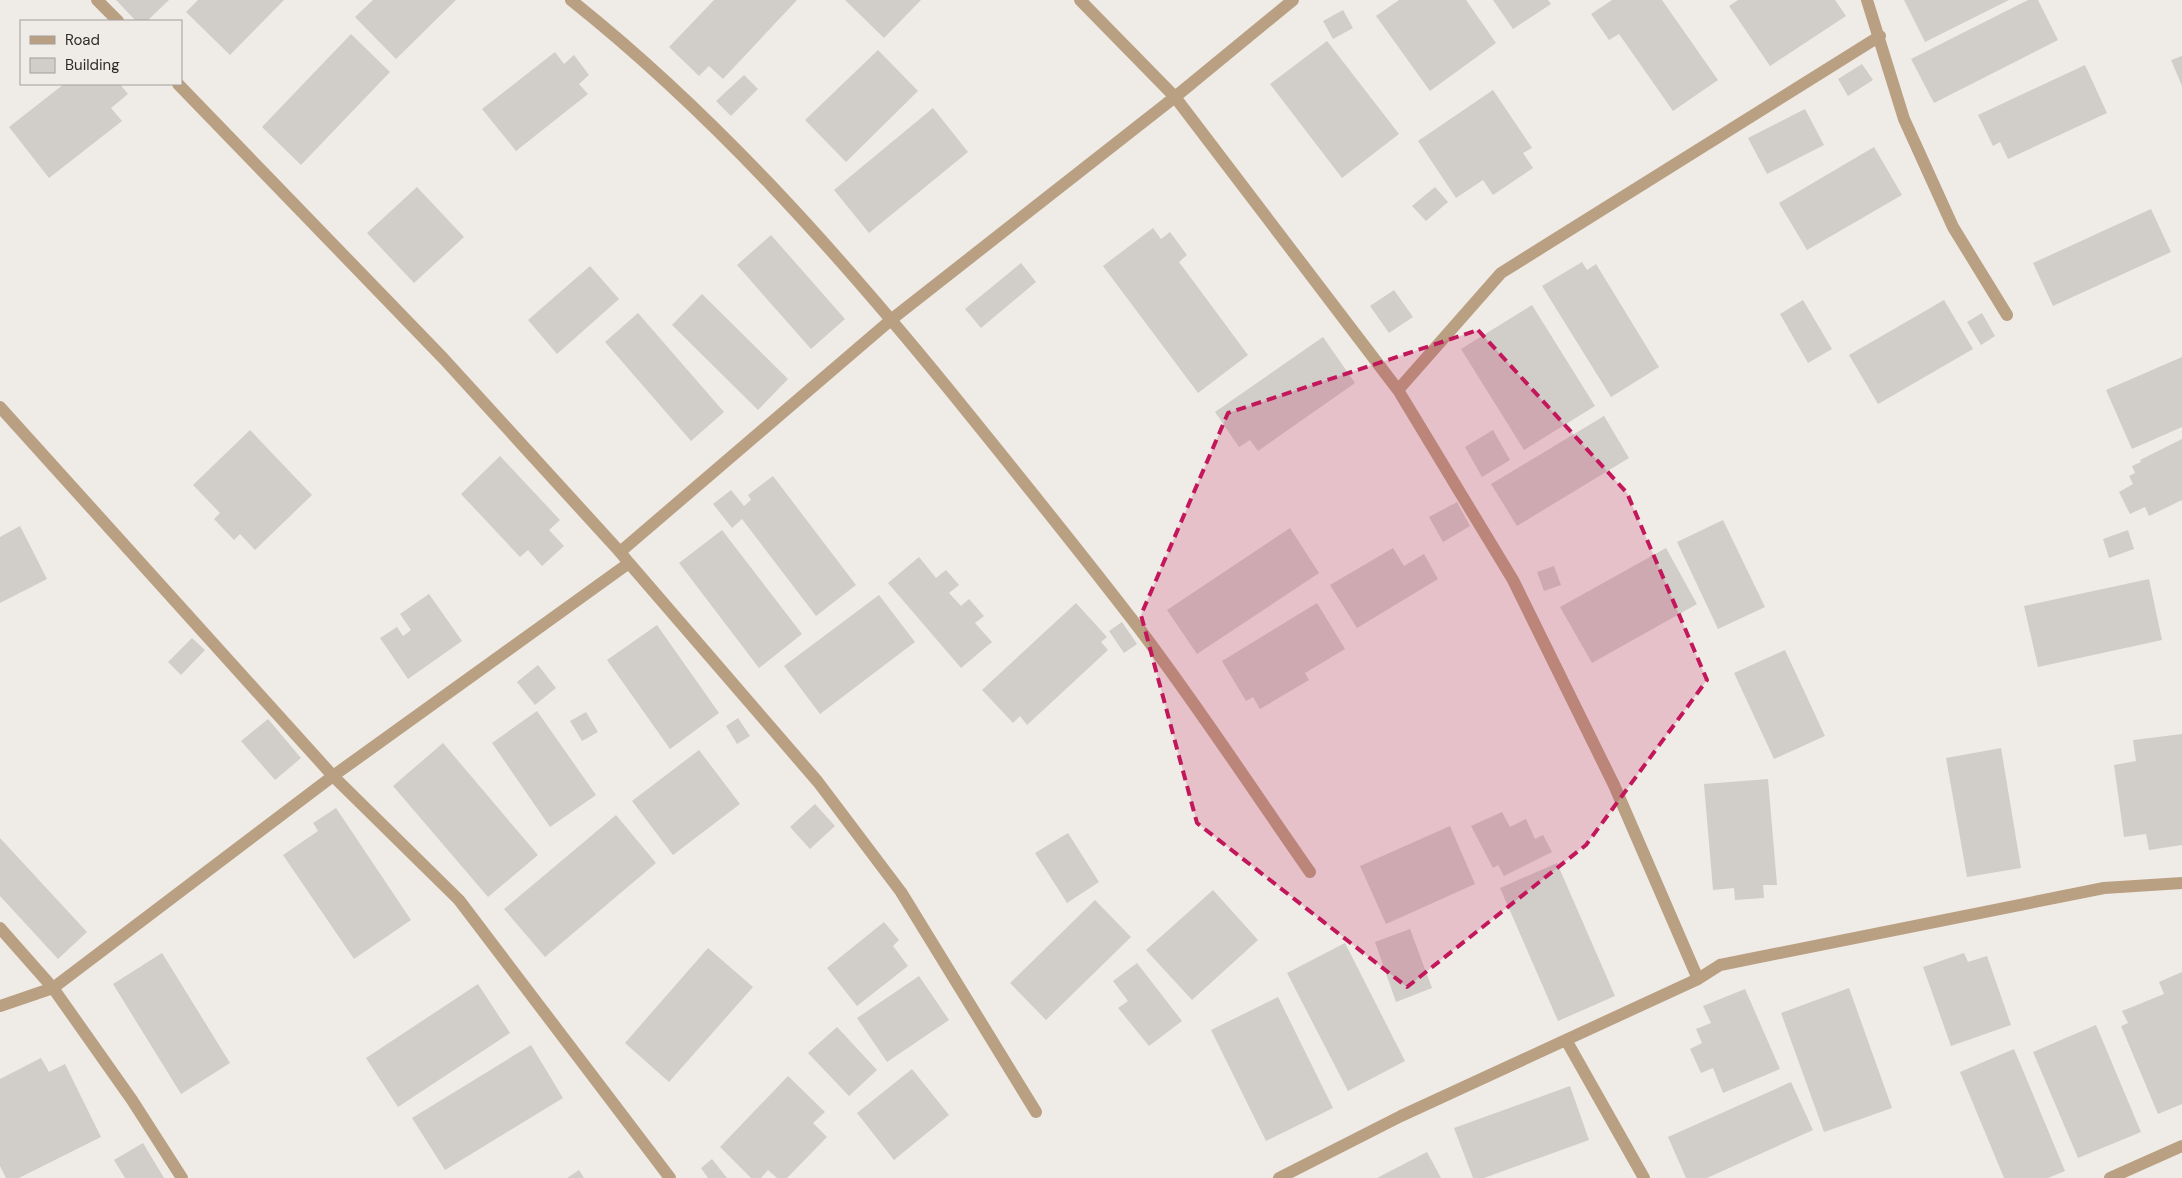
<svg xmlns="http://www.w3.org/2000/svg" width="2182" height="1178" viewBox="0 0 2182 1178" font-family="'DM Sans',sans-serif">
	<rect width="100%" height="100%" fill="#efebe6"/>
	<path fill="#d1cdc9" d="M116 0H169L147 21H136Z
		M198 0H284L230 55 186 12Z
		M373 0H456L396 59 355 17Z
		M714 0H797L723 79 709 66 699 76 669 47Z
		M845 0H921L884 38Z
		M1399 0H1466L1496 43 1430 91 1376 16Z
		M1493 0H1548L1551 4 1513 29Z
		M1612 0H1662L1718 80 1673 111 1619 34 1609 40 1591 14Z
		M1738 0H1835L1846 16 1770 66 1729 6Z
		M1904 0H2009L1925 42Z
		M2028 0H2038L2058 40 1934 103 1911 59Z
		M1343 10 1353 28 1333 39 1323 21Z
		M351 34 390 72 301 165 262 127Z
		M1327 41 1399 134 1342 178 1270 84Z
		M878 50 918 91 846 162 805 120Z
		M555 52 564 64 574 55 589 75 579 84 588 94 516 151 482 109Z
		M2182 56V86L2171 60Z
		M1862 64 1873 80 1848 96 1838 79Z
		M2085 65 2107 113 2008 159 2000 142 1993 146 1978 115Z
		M744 75 758 89 731 116 716 101Z
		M64 84H120L128 94 111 108 122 121 49 178 9 127Z
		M1493 90 1532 148 1523 153 1533 168 1493 195 1483 180 1456 198 1418 141Z
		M933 108 968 152 869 233 834 190Z
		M1805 109 1824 145 1767 174 1748 138Z
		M1874 147 1902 195 1807 250 1779 203Z
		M417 187 464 237 414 283 367 233Z
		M1435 187 1448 202 1426 221 1412 206Z
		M2151 209 2171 252 2053 306 2033 263Z
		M1153 228 1161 239 1170 232 1187 255 1179 262 1248 355 1198 393 1103 266Z
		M771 235 845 319 811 349 737 265Z
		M1582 262 1587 270 1596 264 1659 367 1611 397 1542 286Z
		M1021 263 1036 282 981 328 965 309Z
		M590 266 619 299 557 354 528 320Z
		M1394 290 1413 317 1389 333 1370 306Z
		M702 294 788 379 758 410 672 325Z
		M1803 300 1832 349 1808 363 1780 314Z
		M1944 300 1973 349 1878 404 1849 355Z
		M1532 305 1595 406 1524 450 1461 349Z
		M638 313 724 412 691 441 605 342Z
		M1982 313 1995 336 1981 345 1967 322Z
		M1323 337 1355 383 1258 451 1250 440 1239 447 1215 412Z
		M2182 357V427L2132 449 2106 390Z
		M1604 416 1629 458 1517 526 1491 484Z
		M250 430 312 495 255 550 240 534 234 540 214 519 220 513 193 485Z
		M1493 430 1510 460 1482 477 1465 447Z
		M2182 439V500L2149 516 2145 507 2130 514 2119 492 2133 484 2129 476 2135 473 2132 466 2141 462 2140 460Z
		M500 456 560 520 549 530 564 546 542 566 528 550 520 557 461 494Z
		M773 476 856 585 816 616 742 519 732 528 713 504 731 490 744 506 751 500 748 495Z
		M1457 502 1470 526 1443 542 1429 517Z
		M1723 520 1765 607 1718 629 1677 542Z
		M20 526 47 579 0 603V537Z
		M1290 528 1319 573 1197 654 1167 610Z
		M722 530 802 634 759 668 679 563Z
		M2128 530 2134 549 2109 558 2103 539Z
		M1393 548 1404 566 1424 554 1438 579 1357 628 1330 585Z
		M1666 548 1697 604 1592 663 1560 607Z
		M919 557 936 578 946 570 959 585 949 593 961 606 969 599 984 616 975 623 992 642 961 668 888 583Z
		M1554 566 1561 585 1544 591 1537 572Z
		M2149 579 2162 640 2038 667 2024 606Z
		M429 594 462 641 408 679 380 638 397 627 403 636 411 630 400 614Z
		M879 595 915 642 820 714 784 666Z
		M1076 603 1107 637 1101 642 1108 650 1027 725 1020 716 1013 723 982 690Z
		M1317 603 1345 649 1305 673 1309 680 1260 709 1253 697 1246 701 1222 661Z
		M1122 622 1137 644 1124 653 1109 631Z
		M657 625 719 713 670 749 607 660Z
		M192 638 205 650 181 675 168 662Z
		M1785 650 1825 736 1774 759 1734 673Z
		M538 665 556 688 535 705 517 682Z
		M537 711 596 795 550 827 492 743Z
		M586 712 598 732 582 741 570 721Z
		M738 718 750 736 737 744 726 726Z
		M268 719 301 758 275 780 241 741Z
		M2182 734V845L2149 850 2146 834 2124 837 2114 765 2136 761 2133 740Z
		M443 743 538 855 488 897 393 786Z
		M2001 748 2021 868 1967 877 1946 758Z
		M699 750 740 804 673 855 632 801Z
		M1768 779 1777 885H1763L1764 898 1735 900 1734 888 1713 890 1704 784Z
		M815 804 835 826 810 849 790 827Z
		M336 808 411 920 354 959 283 855 318 831 313 823Z
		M1502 812 1510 827 1526 819 1535 839 1543 835 1552 852 1504 876 1498 865 1493 868 1471 826Z
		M616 815 656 863 545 957 504 909Z
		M1450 826 1475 884 1386 924 1360 866Z
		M1068 833 1099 882 1067 903 1035 853Z
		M0 838 87 932 58 959 0 896Z
		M1557 863 1615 996 1558 1021 1500 888Z
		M1213 890 1258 940 1192 1000 1146 950Z
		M1095 900 1131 937 1046 1020 1010 983Z
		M884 922 899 940 893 946 908 966 857 1006 827 968Z
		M1410 929 1432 988 1396 1002 1375 942Z
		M1345 943 1405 1061 1348 1091 1287 973Z
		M708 948 753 987 669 1082 625 1043Z
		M162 953 230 1063 181 1094 113 984Z
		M1964 953 1968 962 1987 956 2011 1025 1951 1046 1923 967Z
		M1137 963 1182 1021 1149 1046 1118 1008 1128 1001 1113 981Z
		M2182 972V1104L2158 1114 2121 1026 2128 1023 2122 1011 2164 994 2159 982Z
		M919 976 949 1020 887 1062 857 1018Z
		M478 984 510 1033 398 1107 366 1058Z
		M1849 988 1892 1108 1824 1132 1781 1013Z
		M1745 989 1780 1069 1723 1093 1713 1068 1701 1073 1690 1049 1702 1043 1696 1029 1711 1023 1703 1006Z
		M1278 997 1333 1108 1266 1141 1211 1030Z
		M2096 1025 2141 1132 2078 1158 2033 1052Z
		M837 1027 877 1070 849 1096 808 1053Z
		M531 1045 563 1098 445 1170 412 1118Z
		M2014 1049 2065 1171 2048 1178H2004L1960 1072Z
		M41 1058 49 1072 65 1064 101 1137 19 1178H6L0 1166V1079Z
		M912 1069 949 1115 894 1160 857 1113Z
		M788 1076 825 1112 813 1123 827 1137 787 1178H777L768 1170 761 1178H751L720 1147Z
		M1791 1082 1813 1130 1707 1178H1686L1668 1137Z
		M1570 1086 1589 1140 1484 1178H1473L1454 1128Z
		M143 1143 164 1178H125L114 1160Z
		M1427 1152 1441 1178H1377Z
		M712 1159 727 1178H708L701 1168Z
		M579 1170 584 1178H567Z"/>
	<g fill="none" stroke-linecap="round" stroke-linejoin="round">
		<path stroke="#baa082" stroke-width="12" d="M97 0 118 21
			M178 84 443 358 620 552"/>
		<path stroke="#baa082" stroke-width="12" d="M571 0C713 113 836 251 951 392 1015 471 1079 550 1141 631 1200 709 1254 792 1310 872
			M1080 0 1175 97 1398 390 1513 580 1614 785 1698 979
			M1867 0 1904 119 1953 227 2007 315
			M1398 390 1501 273 1880 36
			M0 407 333 776 459 900 670 1178
			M629 563 818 782 901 892 1036 1112
			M0 928 53 988 333 776 629 563 620 552 892 319 1175 97 1293 0
			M0 1006 53 988 132 1100 182 1178
			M1566 1040 1644 1178
			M1279 1178 1401 1116 1698 979 1720 965 2104 888 2182 883
			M2110 1178 2182 1146"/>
	</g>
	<path fill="#c2185b" fill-opacity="0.2" stroke="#c2185b" stroke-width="4" stroke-dasharray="10 6" stroke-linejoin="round" d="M1478 330 1627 493 1707 680 1586 845 1407 987 1197 823 1141 615 1228 413Z"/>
	<rect x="20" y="20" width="162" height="65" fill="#efebe6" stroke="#a29f9c"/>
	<rect x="30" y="36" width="25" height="8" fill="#baa082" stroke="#a29f9c"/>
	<text x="65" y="45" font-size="15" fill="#2f2e2c">Road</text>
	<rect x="30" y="58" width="25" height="15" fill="#d1cdc9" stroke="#a29f9c"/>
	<text x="65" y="70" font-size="15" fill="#2f2e2c">Building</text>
</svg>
